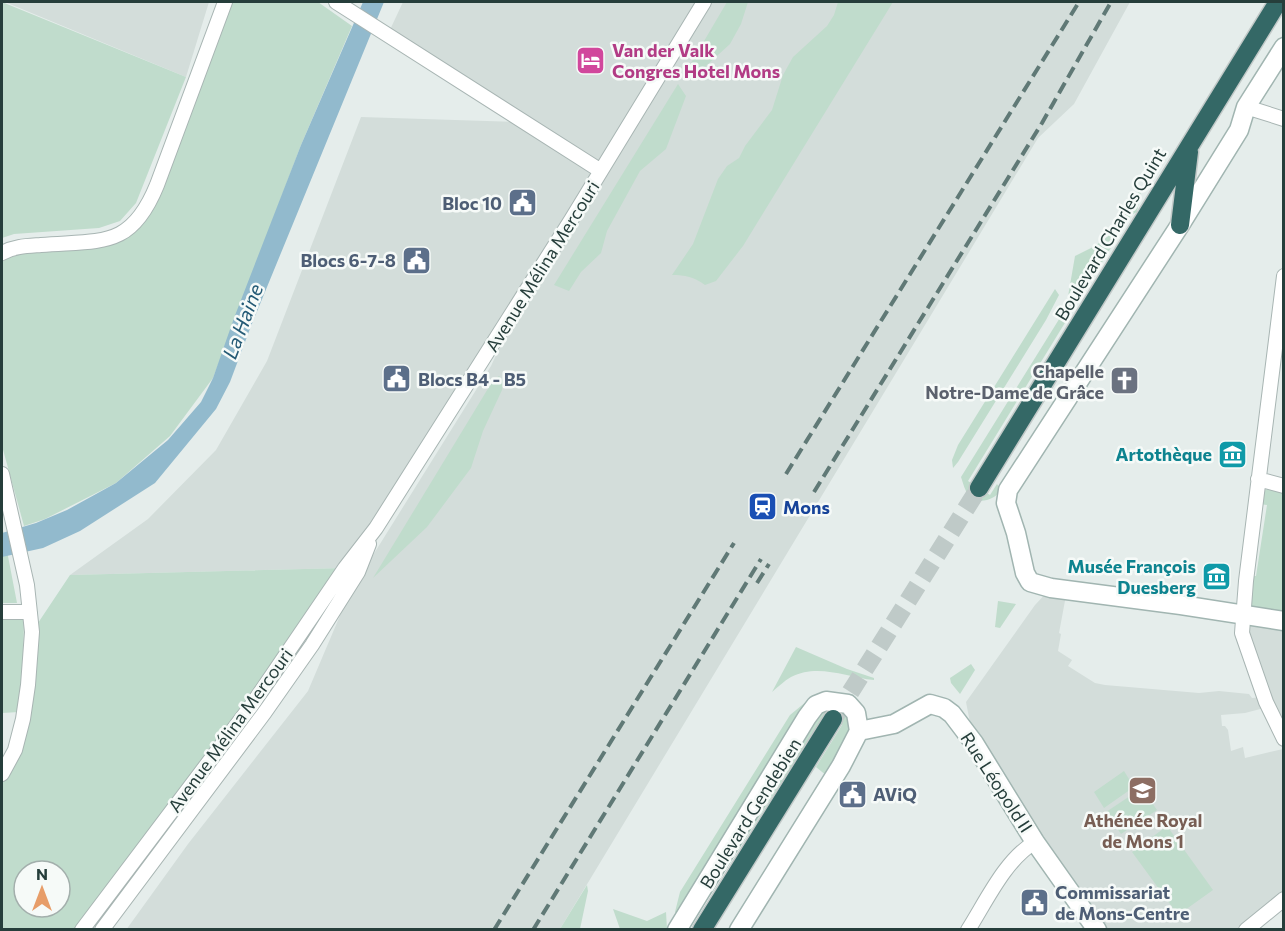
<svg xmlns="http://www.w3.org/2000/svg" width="1285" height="931" viewBox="0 0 1285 931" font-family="Commissioner,sans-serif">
	<rect width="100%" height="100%" fill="#e5edeb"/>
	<path fill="#d3ddda" d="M5 2H209L186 77Z
		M403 2H704L345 568 70 575 148 519 216 450 267 361 361 117 522 122 388 34Z
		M706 2H1130L1074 104 1038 138 560 929 126 930 188 844 308 691 350 592 491 366 498 351Z
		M1051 588 1067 590 1059 633 1061 634 1058 651 1072 660 1068 666 1095 683 1105 685 1199 693 1219 691 1249 694 1252 698 1264 697 1243 614 1283 621V729L1268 707 1245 713 1221 715 1222 726H1225L1228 730 1231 751 1243 747 1245 758 1283 749V899L1246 929H1097L974 743 966 702 1035 605Z"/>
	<path fill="#c0dccc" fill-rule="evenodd" d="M2 2 186 77 136 203 120 221 99 228 14 234 2 238Z
		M231 2H318L352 26 301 145 213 378 170 436 116 483 45 519 24 526 2 446V261L20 254 108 246 130 235Z
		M727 2H748L741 24 730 44 694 77 684 75Z
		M838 2H893L743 246 716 281 705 285C694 277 685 275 672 275L693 244 718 179 727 166 739 158 745 146 772 110 783 75 793 57 827 26 834 15Z
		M678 84 686 96 666 149 640 171 607 231 601 253 581 272 569 291 554 285Z
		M1142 186 1137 212 1131 215 968 481 990 495 997 484 1001 490C995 500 978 505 969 496 965 491 963 483 961 477L1066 308 1075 256 1095 246 1115 231Z
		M1055 289 1059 295 1046 320 958 462 953 468 952 460 958 445Z
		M499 376 503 380 502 390 483 431 471 468 427 527 373 578 492 382Z
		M1269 488 1283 491V611L1267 609 1266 612 1251 608 1249 576H1256L1267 505 1259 504 1264 491Z
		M2 525 17 603H2Z
		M345 568 82 929 2 930V774L15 750 32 632 70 575ZM24 871H60V907H24Z
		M998 601 1016 604 1000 628 995 627Z
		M2 617H24L23 671 19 712 2 713Z
		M796 647 847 669 874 678V680C846 677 818 663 791 677 784 681 778 687 772 692Z
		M971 664 975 670 960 694 951 683 950 678Z
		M807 701V706L678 915 675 912 680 892 790 715Z
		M818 708 846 712 853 725 827 776 816 767 842 725 825 714 688 929 680 930Z
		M1124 771 1134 787 1104 808 1094 792Z
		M1142 788 1157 810 1121 834 1106 812Z
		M1167 826 1213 890 1178 915 1132 852Z
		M587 885 588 891 580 929H560Z
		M613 909 647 921 666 912 667 929H620Z"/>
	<path fill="#92bacd" d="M363 2H384L251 326 230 382 216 409 155 483 80 531 43 548 2 557V533L36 523 67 510 116 483 168 440 201 402 213 378 234 318 301 145Z"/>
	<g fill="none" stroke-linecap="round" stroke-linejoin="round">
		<path stroke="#bfcac8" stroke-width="18" stroke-dasharray="18 9" stroke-linecap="butt" d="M836 715 979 488"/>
		<defs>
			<path id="street" d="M336 2 601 171
				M1246 107 1284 119
				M2 253C15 246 27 246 41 245 102 240 131 249 157 185L225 2
				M1284 276 1246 581 1242 633 1266 702 1284 739
				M2 474 27 585 32 632 28 685 23 719 15 750 2 774
				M1258 479 1284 486
				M2 612H30
				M82 930 251 706 345 568 376 528 571 220 704 2
				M102 930 265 712 312 645 358 572 369 544
				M968 930C987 900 1005 860 1035 842
				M1246 930 1284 899"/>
			<path id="secondary" d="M1284 47 1246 107 1239 130 1180 225 1008 490 1006 503 1016 533 1025 573 1030 582 1051 588 1181 605 1284 621
				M859 731 894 724 930 704 944 708 952 714 974 743 1035 842 1097 930
				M677 930 807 717 816 705 826 701 848 704 856 713 859 731 841 766 739 930"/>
			<path id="highway" d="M1180 225 1189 152
				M979 488 1278 2
				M702 930 833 719"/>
		</defs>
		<use href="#street" stroke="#a8b5b3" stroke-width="16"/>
		<use href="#secondary" stroke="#a1b5b1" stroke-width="21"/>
		<use href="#highway" stroke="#c2c9c8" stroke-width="21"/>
		<use href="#street" stroke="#fff" stroke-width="14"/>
		<use href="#secondary" stroke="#fff" stroke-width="18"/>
		<use href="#highway" stroke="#346866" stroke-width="18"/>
		<path stroke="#607976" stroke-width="4" stroke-dasharray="12 6" stroke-linecap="butt" d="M786 474 1079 2
			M814 492 1042 123 1111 2
			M757 583 769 564
			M494 930 734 543
			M533 930 761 559"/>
	</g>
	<defs>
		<symbol id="hotel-square" viewBox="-11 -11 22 22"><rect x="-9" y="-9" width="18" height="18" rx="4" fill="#d1479c" stroke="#f6faf8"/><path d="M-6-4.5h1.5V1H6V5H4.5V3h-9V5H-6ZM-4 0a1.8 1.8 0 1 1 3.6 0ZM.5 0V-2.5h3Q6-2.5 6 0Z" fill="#fff"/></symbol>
		<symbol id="civic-square" viewBox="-11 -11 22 22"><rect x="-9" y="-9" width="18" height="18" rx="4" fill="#5c6f8a" stroke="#f6faf8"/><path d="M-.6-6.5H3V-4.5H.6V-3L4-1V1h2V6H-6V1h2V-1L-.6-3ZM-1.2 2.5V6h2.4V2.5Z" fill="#fff"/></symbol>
		<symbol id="church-square" viewBox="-11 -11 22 22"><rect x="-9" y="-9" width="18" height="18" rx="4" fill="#6b7280" stroke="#f6faf8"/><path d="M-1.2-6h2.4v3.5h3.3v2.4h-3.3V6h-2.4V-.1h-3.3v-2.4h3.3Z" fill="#fff"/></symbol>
		<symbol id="museum-square" viewBox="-11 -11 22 22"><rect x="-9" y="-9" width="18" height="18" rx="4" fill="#0f9aa8" stroke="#f6faf8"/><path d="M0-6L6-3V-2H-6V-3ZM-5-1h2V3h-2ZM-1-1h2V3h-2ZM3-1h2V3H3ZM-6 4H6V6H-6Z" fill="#fff"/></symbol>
		<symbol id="station-square" viewBox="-11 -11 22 22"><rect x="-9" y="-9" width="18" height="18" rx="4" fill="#1a4fb4" stroke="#f6faf8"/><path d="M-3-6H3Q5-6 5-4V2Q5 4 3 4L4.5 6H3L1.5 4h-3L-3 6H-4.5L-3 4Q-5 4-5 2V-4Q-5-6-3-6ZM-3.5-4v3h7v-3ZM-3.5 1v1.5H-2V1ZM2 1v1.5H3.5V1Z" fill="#fff"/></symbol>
		<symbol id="school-square" viewBox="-11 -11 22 22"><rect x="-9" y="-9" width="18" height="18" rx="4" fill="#8d6e63" stroke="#f6faf8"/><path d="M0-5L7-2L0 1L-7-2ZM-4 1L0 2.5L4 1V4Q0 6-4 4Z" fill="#fff"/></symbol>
	</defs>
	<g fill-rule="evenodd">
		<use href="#hotel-square" x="574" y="44" width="33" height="33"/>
		<use href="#civic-square" x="506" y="186" width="33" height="33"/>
		<use href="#civic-square" x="400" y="244" width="33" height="33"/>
		<use href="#civic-square" x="380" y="362" width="33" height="33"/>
		<use href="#church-square" x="1108" y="364" width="33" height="33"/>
		<use href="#museum-square" x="1216" y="438" width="33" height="33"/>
		<use href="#station-square" x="746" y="490" width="33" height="33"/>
		<use href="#museum-square" x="1200" y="560" width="33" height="33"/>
		<use href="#school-square" x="1126" y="774" width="33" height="33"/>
		<use href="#civic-square" x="836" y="778" width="33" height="33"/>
		<use href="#civic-square" x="1018" y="886" width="33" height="33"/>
	</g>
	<g text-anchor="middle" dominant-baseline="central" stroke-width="5" stroke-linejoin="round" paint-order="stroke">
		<g font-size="18" font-weight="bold" fill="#b23c85" stroke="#f6faf8" text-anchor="start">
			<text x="612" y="50">Van der Valk<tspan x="612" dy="21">Congres Hotel Mons</tspan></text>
		</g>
		<g font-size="18" font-weight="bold" fill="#4e5e75" stroke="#f6faf8" text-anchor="start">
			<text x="502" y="203" text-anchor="end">Bloc 10</text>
			<text x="396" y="260" text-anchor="end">Blocs 6-7-8</text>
			<text x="418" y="379">Blocs B4 - B5</text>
			<text x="873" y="794">AViQ</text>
			<text x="1055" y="892">Commissariat<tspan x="1055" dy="21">de Mons-Centre</tspan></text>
		</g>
		<g font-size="18" fill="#263e3b" stroke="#f6faf8">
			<text transform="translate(1110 234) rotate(-59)">Boulevard Charles Quint</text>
			<text transform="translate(542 266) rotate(-58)">Avenue Mélina Mercouri</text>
			<text transform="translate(230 730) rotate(-54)">Avenue Mélina Mercouri</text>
			<text transform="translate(997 782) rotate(57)">Rue Léopold II</text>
			<text transform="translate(750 813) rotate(-58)">Boulevard Gendebien</text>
		</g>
		<g font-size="18" font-weight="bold" fill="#5b616d" stroke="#f6faf8" text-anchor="end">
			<text x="1104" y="371">Chapelle<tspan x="1104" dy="21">Notre-Dame de Grâce</tspan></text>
		</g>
		<g font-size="18" font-weight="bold" fill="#0d838f" stroke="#f6faf8" text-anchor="end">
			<text x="1212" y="454">Artothèque</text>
			<text x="1196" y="566">Musée François<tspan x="1196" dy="21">Duesberg</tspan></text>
		</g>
		<g font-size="18" font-weight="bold" fill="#164399" stroke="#f6faf8" text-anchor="start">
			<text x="783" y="507">Mons</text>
		</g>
		<g font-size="18" font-weight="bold" fill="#785e54" stroke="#f6faf8">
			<text x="1143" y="820">Athénée Royal<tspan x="1143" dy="21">de Mons 1</tspan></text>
		</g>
		<g font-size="20" font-style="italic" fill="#245a75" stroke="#f6faf8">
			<text transform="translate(242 321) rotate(-69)">La Haine</text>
		</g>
	</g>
	<rect width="1285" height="931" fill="none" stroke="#263e3b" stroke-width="6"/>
	<g transform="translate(42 889)"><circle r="28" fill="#f6faf8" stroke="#a3afac" stroke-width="1.5"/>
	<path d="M0-4.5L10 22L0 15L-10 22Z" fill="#e79d69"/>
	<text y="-9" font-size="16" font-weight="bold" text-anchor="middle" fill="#263e3b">N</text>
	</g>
</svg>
